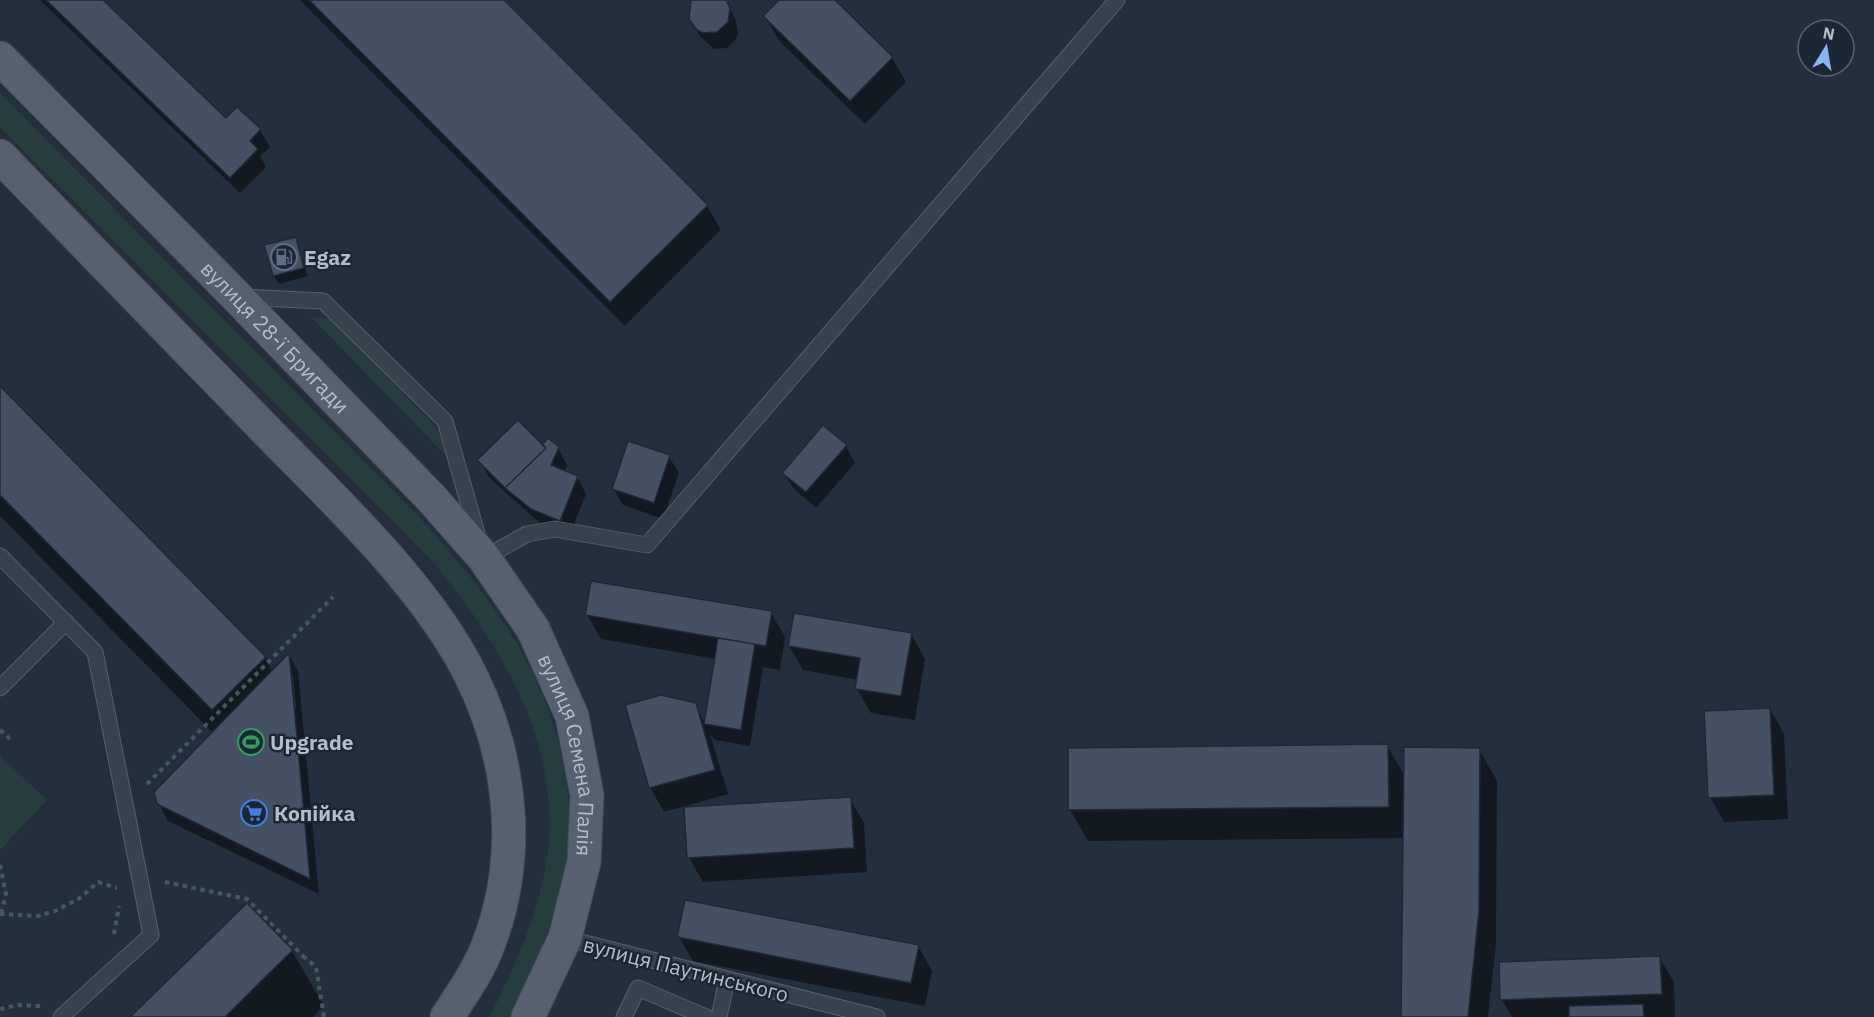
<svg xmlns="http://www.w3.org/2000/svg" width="1874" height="1017" viewBox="0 0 1874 1017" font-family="'IBM Plex Sans',sans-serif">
	<rect width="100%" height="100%" fill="#242f3e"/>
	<path fill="#263c3f" d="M0 93 418 516C489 594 551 673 566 781 569 800 572 821 570 840 563 901 537 960 515 1017H489C518 962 545 900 549 837 556 734 496 638 433 562L0 127Z
		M310 316 331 319 436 427 451 461Z
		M0 756 47 800 0 850Z"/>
	<path fill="#0007" fill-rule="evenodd" d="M40 0H101L226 120 237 109 260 130 270 147 260 156 266 167 240 193Z
		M300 0H502L707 206 721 230 625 326Z
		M694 0H723L726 2 736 20 738 33 736 39 727 48 714 49 700 36 690 19Z
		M781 0H833L892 58 906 82 865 124 779 41 765 16Z
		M295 239 308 276 279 284 274 276Z
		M0 389 265 658 273 672 289 655 298 671 319 894 168 821 159 804 213 733 0 516ZM293 675 296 709 293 706 290 678Z
		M846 446 855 463 816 508 794 489 784 473Z
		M542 447 558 448 567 465 564 472 577 477 586 494 569 537 542 525 489 477 479 460Z
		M669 457 679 473 663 519 623 505 613 488Z
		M771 613 785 637 780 670 763 667 750 746 715 740 710 734 728 794 664 812 650 787 695 705 705 723 716 659 601 639 587 615Z
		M911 634 925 659 915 720 871 713 857 689 858 680 803 670 789 646Z
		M1770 709 1784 734 1788 819 1724 822 1710 797Z
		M1387 746 1405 776 1479 749 1497 781 1496 943 1488 1017H1402L1404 838 1088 841 1070 810Z
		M850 799 864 823 867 872 703 882 689 858Z
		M679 937 918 946 932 971 925 1006 693 961Z
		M292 951 324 1006 313 1017H133Z
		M1659 957 1674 982 1675 1017H1512L1502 1000 1500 964Z"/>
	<path fill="#455162" stroke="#1f2835" stroke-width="1.5" d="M46 0H103L226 118 237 107 261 129 250 141 258 149 230 178Z
		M309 0H504L708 205 610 302Z
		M691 0H726L730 8 728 22 717 32 703 33 697 30 689 19Z
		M779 0H835L893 57 850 101 763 16Z
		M296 237 304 268 273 276 264 245Z
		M0 386 266 657 212 710 0 495Z
		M518 420 546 448 505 488 477 460Z
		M823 425 847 445 806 492 782 473Z
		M548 438 559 447 551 465 578 476 560 521 531 509 505 488 546 448 542 445Z
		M628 441 670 455 654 503 612 489Z
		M591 581 772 611 766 646 585 615Z
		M794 613 912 633 901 696 855 689 860 658 788 646Z
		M718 638 755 644 741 730 704 724Z
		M289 653 295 715 310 879 157 804 154 792Z
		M661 695 696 703 715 770 649 788 625 705Z
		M1770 708 1774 795 1708 798 1704 711Z
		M1388 744 1389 807 1068 810V748Z
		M1404 747 1480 748 1479 910 1468 1017H1401Z
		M851 797 854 848 687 858 684 807Z
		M685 900 919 945 911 983 677 937Z
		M247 903 293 950 225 1017H130Z
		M1660 956 1662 994 1500 1000 1499 962Z
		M1643 1004 1644 1017H1569V1006Z"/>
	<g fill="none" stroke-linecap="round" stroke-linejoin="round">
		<defs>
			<path id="lane" d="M241 297 323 301 445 421 484 558 527 534 555 529 647 545 1117 0
				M0 556 95 652 151 935 61 1017
				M0 688 66 622
				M565 938 877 1017
				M624 1017 638 988 706 1017
				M719 1017 727 980"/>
			<g id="primary">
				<path id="s1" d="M0 58 237 297 433 500 484 558 533 629 572 716 587 795 584 862 565 938 528 1017"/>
				<path d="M0 156C86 245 171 333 257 421 328 494 428 586 472 678 513 762 522 860 487 948 478 972 461 995 447 1017"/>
			</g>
		</defs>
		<use href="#lane" stroke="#565f6c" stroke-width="17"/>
		<use href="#primary" stroke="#414a57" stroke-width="35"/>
		<path stroke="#44595c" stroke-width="4" stroke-dasharray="4.5 4.5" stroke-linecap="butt" d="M0 730 11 740
			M147 784 333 597
			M0 865 6 894 1 914
			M165 882 247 899 303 956
			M0 914 38 916 55 911 80 898 98 882 117 888
			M114 934 119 906
			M303 956 316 967 324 1017
			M0 1009 18 1005 40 1006"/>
		<use href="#lane" stroke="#38414e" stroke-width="15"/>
		<use href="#primary" stroke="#56606e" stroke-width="33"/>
	</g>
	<defs>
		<symbol id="fuel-ring" viewBox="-11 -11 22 22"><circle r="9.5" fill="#1d2633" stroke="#5c6f8a" stroke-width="1.5"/><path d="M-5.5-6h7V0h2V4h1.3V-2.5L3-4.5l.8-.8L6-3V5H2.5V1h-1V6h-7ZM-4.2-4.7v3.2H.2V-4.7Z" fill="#5c6f8a"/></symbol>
		<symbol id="stadium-ring" viewBox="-11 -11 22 22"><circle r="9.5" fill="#1d2633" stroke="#2e9e5b" stroke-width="1.5"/><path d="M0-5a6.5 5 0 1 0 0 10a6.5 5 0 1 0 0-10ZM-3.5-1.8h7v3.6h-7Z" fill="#2e9e5b"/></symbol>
		<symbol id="supermarket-ring" viewBox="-11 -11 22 22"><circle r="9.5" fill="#1d2633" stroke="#3f7fe0" stroke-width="1.5"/><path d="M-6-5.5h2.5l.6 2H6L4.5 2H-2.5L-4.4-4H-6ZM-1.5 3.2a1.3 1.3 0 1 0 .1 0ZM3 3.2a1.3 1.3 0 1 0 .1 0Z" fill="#3f7fe0"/></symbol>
	</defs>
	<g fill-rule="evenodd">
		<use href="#fuel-ring" x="269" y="242" width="30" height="30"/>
		<use href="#stadium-ring" x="236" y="727" width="30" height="30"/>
		<use href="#supermarket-ring" x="239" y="798" width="30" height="30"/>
	</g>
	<g text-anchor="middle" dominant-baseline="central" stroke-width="5" stroke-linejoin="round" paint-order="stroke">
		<g font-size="21" font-weight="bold" fill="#b4bcc9" stroke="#1d2633" text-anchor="start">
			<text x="304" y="257">Egaz</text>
			<text x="270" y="742">Upgrade</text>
			<text x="274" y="813">Копійка</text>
		</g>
		<g font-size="21" fill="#b4bcc9" stroke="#1d2633">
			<text stroke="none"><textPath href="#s1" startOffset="392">вулиця 28-ї Бригади</textPath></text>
			<text stroke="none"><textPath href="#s1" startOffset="915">вулиця Семена Палія</textPath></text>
			<text transform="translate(686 969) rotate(14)">вулиця Паутинського</text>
		</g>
	</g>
	<g transform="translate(1826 48) rotate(11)"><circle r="28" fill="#1d2633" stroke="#59626f" stroke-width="1.5"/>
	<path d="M0-4.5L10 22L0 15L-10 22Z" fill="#8ab4f8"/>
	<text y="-9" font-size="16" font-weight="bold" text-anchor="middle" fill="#b4bcc9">N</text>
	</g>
</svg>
